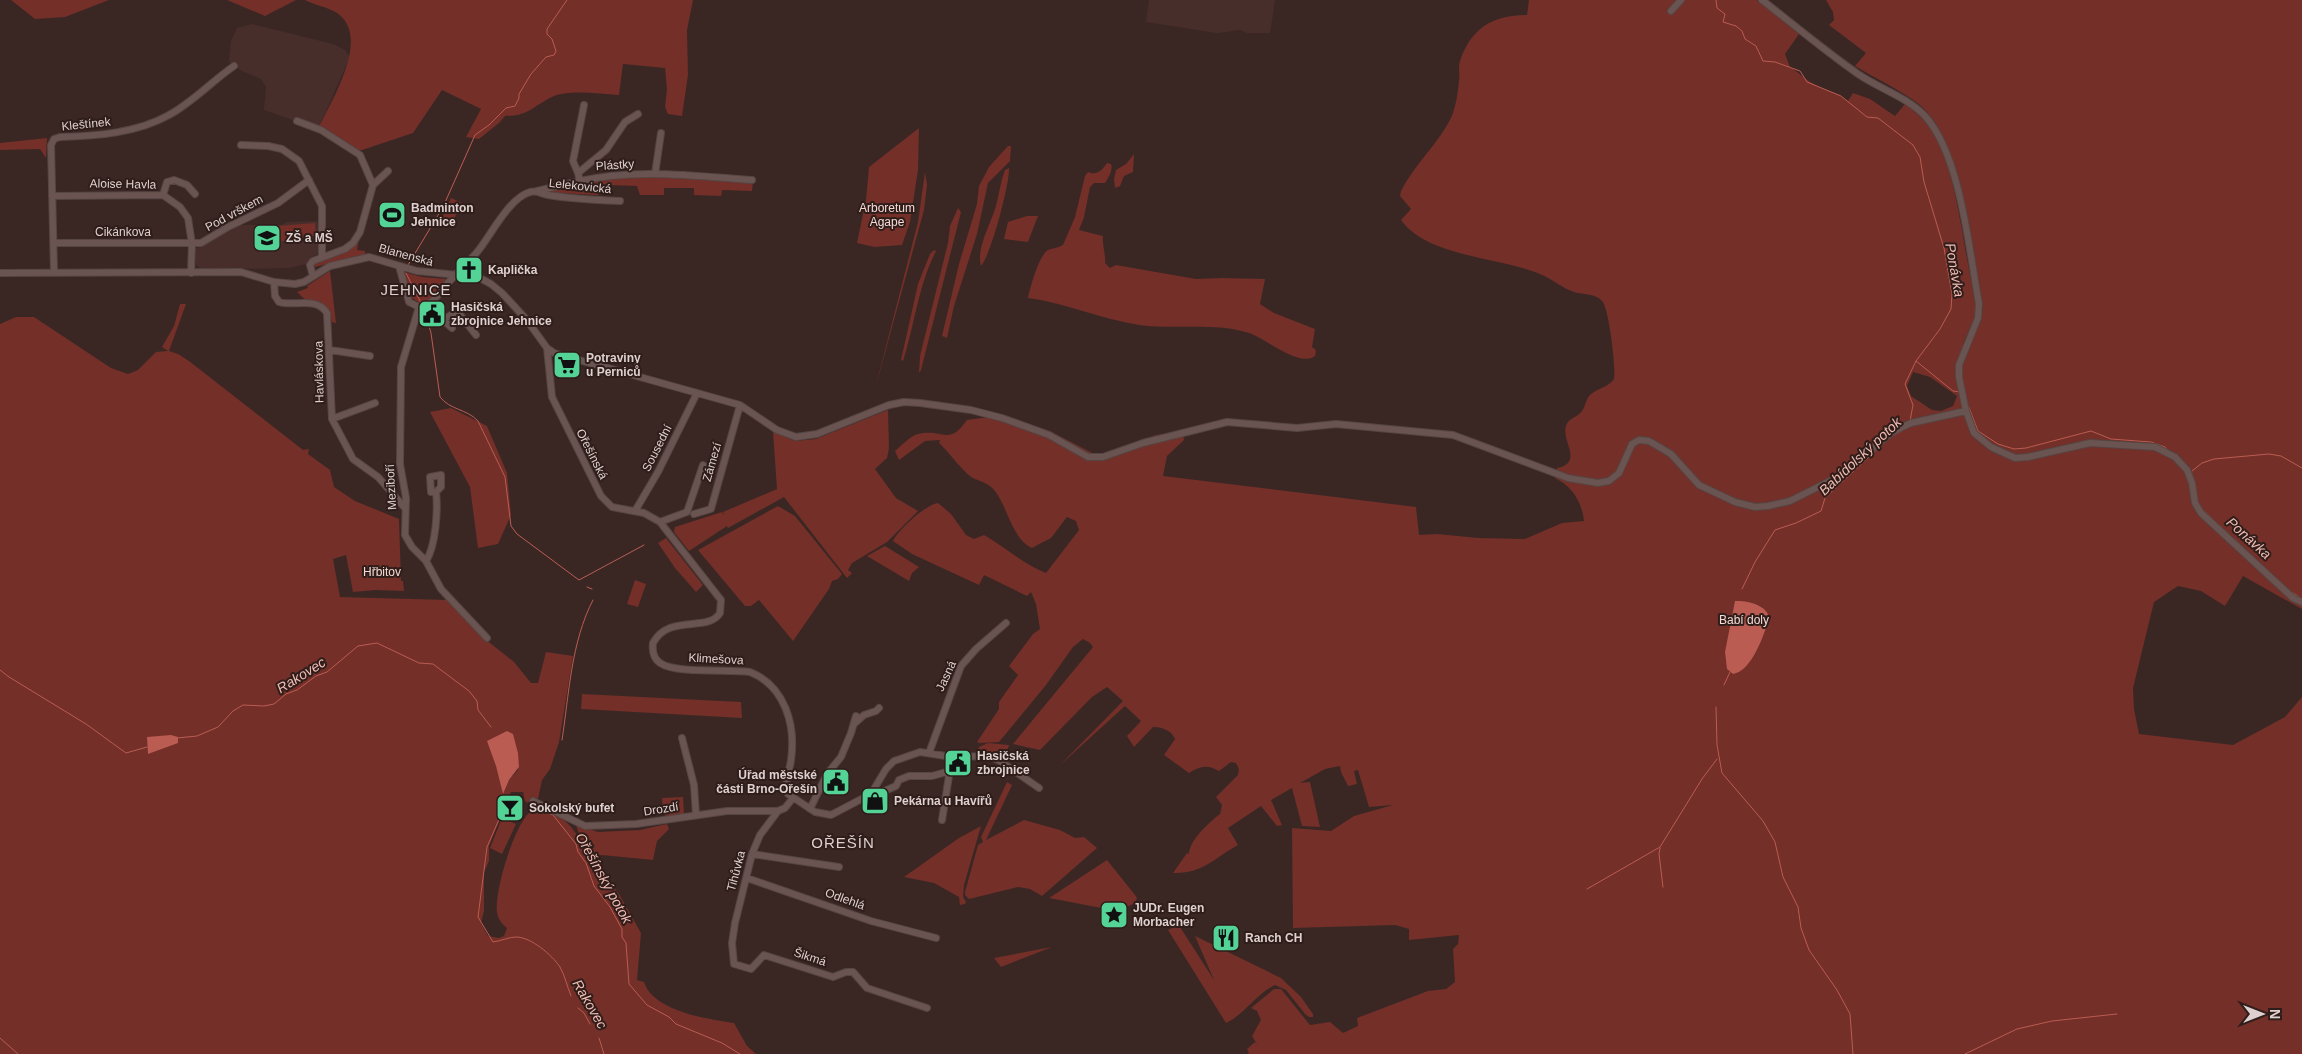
<svg xmlns="http://www.w3.org/2000/svg" width="2302" height="1054" viewBox="0 0 2302 1054" font-family="Arial,sans-serif">
	<rect width="100%" height="100%" fill="#3a2724"/>
	<path fill="#482e2b" d="M1149 0H1275L1270 33H1247L1240 30 1217 33 1146 22Z
		M252 24 333 44 345 50 350 57 318 129 264 110 266 87 261 79 244 72 229 62 231 41 237 28Z
		M321 221V253L311 257 307 264 289 268 236 269H202L196 265V249L236 225H281L287 222Z"/>
	<path fill="#732f28" fill-rule="evenodd" d="M11 0H109L65 17 35 19Z
		M227 0H296L265 16Z
		M305 0H693L687 30 688 75 682 116 668 114 665 107 667 89 665 68 623 64 619 95C600 94 569 89 552 97 533 106 529 116 505 116L499 123 479 139 466 137 481 109 442 90 413 133 353 153 318 129C331 101 372 37 337 13 328 7 314 5 305 0Z
		M1529 0H1757L1799 34 1785 54 1790 67C1797 71 1802 77 1809 81 1821 90 1836 91 1848 101L1853 93 1870 99 1895 116 1905 104C1947 131 1953 185 1962 229 1966 255 1971 280 1976 305L1975 316 1963 344C1979 332 1981 325 1983 305 1972 251 1963 142 1920 105 1901 90 1876 79 1855 66L1866 53 1829 25 1834 20 1833 12 1826 0H2302V609L2243 576 2225 606 2201 591 2178 586 2154 602 2133 688 2134 709 2139 734 2233 745 2285 717 2302 697V1054H1247L1249 1053 1247 1049 1255 1042 1257 1044 1252 1036 1261 1020 1257 1011 1251 1008 1274 989H1281L1310 1025 1330 1022 1343 1033 1358 1026 1357 1018 1428 991 1446 989 1455 982 1453 949 1458 944 1459 935 1409 940V929L1395 925 1293 928 1292 828 1331 831 1354 816 1393 805 1369 807 1358 770 1354 771 1357 784 1348 786 1341 772 1340 766 1325 769 1300 783 1310 782 1320 827 1302 826 1292 788 1271 800 1282 825 1277 826 1261 806 1228 828 1238 845C1214 858 1203 874 1173 873L1187 853 1189 854C1189 841 1208 823 1220 814L1222 805 1216 797 1238 775 1239 769 1236 763 1231 762 1219 771C1208 764 1199 766 1189 773L1164 755 1175 739C1171 730 1162 727 1153 727L1134 747 1127 736 1141 721 1125 706 1059 766 1123 701 1107 687 1092 697 1040 750 1013 744 1093 647 1090 643 1083 639 1073 647 1046 685 999 742 980 743 977 742 999 709V702L1018 675 1009 666 1033 634 1040 629 1036 604 1031 592 1027 596 984 575 979 585 912 554 893 541C899 529 925 505 938 503L951 514 966 535 974 539 984 535C1005 547 1023 564 1046 573L1079 530 1076 521 1067 517 1051 538 1032 548C1012 539 1008 508 995 491 989 484 983 482 975 479 965 475 949 452 939 443L940 440 925 441 899 460 895 451C901 446 910 436 918 434 944 428 948 447 967 420L1003 415 1050 431 1094 454 1106 453 1156 435 1183 432 1184 440 1167 456 1163 476 1416 507 1419 535 1437 534 1478 538 1525 539 1562 523 1584 521C1582 502 1572 486 1555 478L1557 468C1584 463 1561 440 1566 426 1569 417 1577 418 1582 411 1586 405 1586 398 1591 394 1599 388 1608 387 1614 379 1616 368 1609 308 1602 301 1596 293 1583 295 1574 292 1562 288 1552 279 1540 274 1500 257 1427 257 1401 220L1411 209 1400 196 1401 191C1414 165 1438 144 1451 118 1456 107 1458 92 1459 80 1460 74 1458 67 1460 61 1471 28 1493 15 1527 15ZM1913 372 1930 377 1957 396 1953 406 1941 411 1932 410 1911 396 1907 386Z
		M919 128 918 170 910 222 902 245 874 247 857 243 866 200 869 167Z
		M47 138 46 158 40 149 0 150V143Z
		M1008 146H1011L1010 161 988 183 977 234 954 306 947 338 942 336 959 264 977 204 979 186 989 167Z
		M1134 154 1133 172 1124 176 1120 186 1115 188 1114 179 1116 170 1126 164Z
		M1107 163 1111 164C1113 170 1109 177 1105 183H1094L1090 187 1084 217 1079 230 1103 236C1102 246 1106 254 1105 263L1110 268 1116 265 1196 279 1222 278 1265 279 1260 304 1274 313 1315 329 1312 347 1316 350 1315 356C1299 368 1265 338 1249 333 1215 322 1175 330 1139 325 1101 319 1066 303 1028 298 1030 288 1039 255 1048 250 1053 248 1058 248 1063 245L1075 217 1085 176 1088 172C1097 176 1102 170 1107 163Z
		M1009 168C1010 183 991 255 981 266 976 249 990 225 995 209 999 196 1000 183 1005 170Z
		M925 172 927 185 924 210 874 393 918 222Z
		M648 177 753 181 752 191 722 190 721 196 694 195V188H664V195H640L637 186 609 185 603 188 598 195 559 193 557 195 543 192 599 180Z
		M451 198 462 203 452 223 442 218Z
		M958 208 961 212 921 370 919 373 920 356 948 243 950 226Z
		M1027 216H1038L1028 242 1004 239 1008 222Z
		M315 223 316 236 288 237V241H265L264 227Z
		M359 239 357 250 365 251V254L315 267V263L333 257Z
		M934 250 936 251C918 286 915 324 903 361L901 360 918 284 930 254Z
		M330 271 336 323 332 322C330 303 322 304 307 300 303 299 300 294 297 292L308 288 307 286Z
		M404 272 422 277 446 279C444 292 432 298 421 304L412 298Z
		M180 304H186L169 351 178 354 189 361 303 450 309 449 308 454 330 470 334 487 355 501 399 519 401 581H403L404 591 376 590 353 592 346 555 333 559 340 597 448 600 485 639 514 662 531 683H538L546 652 573 656 559 742 550 769 542 780 538 799 531 797 528 803 525 801 523 792H511L489 846V861L484 872V911L481 923 488 936 499 938 504 936 507 928C501 923 498 919 497 912 494 891 515 822 532 810 560 815 566 817 581 841L576 825 598 832 640 830 667 824 669 829 657 841 653 860 602 855 590 857 619 894 641 933 637 980 644 982C653 1011 707 1019 734 1023L747 1046 756 1054H0V324L16 317H34L111 368 128 374 138 370 156 352 168 351 162 347 174 326ZM518 753V770L509 780 503 793 494 757Z
		M451 408 487 426 507 473 511 515 498 544 478 548 470 487 430 412Z
		M888 410 889 448 887 458 875 469 896 498 918 511 887 542 852 563 848 570 852 573 847 578 784 497 728 528 727 526 689 551 674 532 675 527 722 512 724 516 723 512 777 489 773 432 795 441 816 439Z
		M778 506 795 516 842 574 838 579 832 581 829 589 793 641 759 600 751 606H745L698 550Z
		M666 538 703 585 696 592 675 568 658 543Z
		M885 546 919 567 912 573 909 581 867 556Z
		M635 580 646 584 638 607 627 604Z
		M582 694 741 702 742 718 581 709Z
		M988 743 1009 745 1004 761 987 752 977 751 979 747Z
		M1007 782 1012 785 986 840 1024 820 1060 830 1075 838 1084 837 1097 848 1042 896 1030 889 1018 887 969 899 965 895V892L978 845 983 842 981 837Z
		M683 797 684 814 666 816 663 814 662 798Z
		M502 818 516 824 502 854 490 848Z
		M981 826 964 885 963 897 966 902 965 904 960 905 959 897 934 883 904 877 959 838Z
		M1107 860 1135 895 1137 898 1135 903 1120 910H1112L1049 898Z
		M1177 926 1180 927 1214 980 1195 936 1281 978 1301 997 1313 1014V1017H1309L1305 1014 1286 990 1275 985C1256 994 1245 1014 1226 1023L1168 930Z
		M1052 947 1001 967 994 958Z"/>
	<path fill="#bb5c52" d="M1735 601C1746 600 1768 605 1769 618 1764 635 1752 671 1733 674L1727 669 1725 652Z
		M507 731 513 734 518 753 519 767 509 780 503 794 496 766 487 741Z
		M171 735 178 737V743L148 754 147 737Z"/>
	<g fill="none" stroke-linecap="round" stroke-linejoin="round">
		<path stroke="#bb5c52" stroke-width="1" d="M1716 0 1717 8 1725 14 1723 22 1736 26 1742 31 1745 39 1756 46 1763 61 1775 62 1800 71 1807 82 1841 96 1867 117 1878 118 1913 145 1920 157 1924 182 1944 248 1952 294 1951 309 1940 329 1916 361 1953 391 1960 392
			M408 265 443 207 475 135 489 125 506 108 515 106 519 98V94L531 74 546 57 554 55 556 51 552 39 547 34V29L567 0
			M406 273 421 303
			M424 309 431 333 440 397C450 410 467 409 478 421L505 477 511 526 517 534 579 580 644 545
			M1968 405 1978 431 1998 444 2014 449 2026 448 2091 431 2111 439 2151 442 2165 447 2170 452
			M1910 421 1913 405 1905 384 1916 361
			M1892 436 1902 431
			M2190 469 2194 480
			M2192 471 2202 463 2214 459 2269 454 2281 456 2302 468
			M2204 511 2290 591 2301 598
			M587 587 592 589
			M1742 589 1755 562 1775 530 1796 523 1821 511 1825 498 1885 442
			M0 670 9 677 86 724 126 753 147 747
			M1724 685 1730 672
			M1716 707 1717 745 1722 773 1763 821 1775 842 1783 877 1798 907 1801 928 1809 950 1837 990 1850 1014 1853 1054
			M177 738 197 736 218 727 233 711 243 705 264 706 274 704 286 694 297 690 316 676 327 672 358 646 377 643 419 663 433 664 469 691 477 701 478 710 491 727
			M562 740C569 695 571 642 593 600
			M541 810 553 815 576 844 578 852 586 863 594 886 610 907 622 929V937L626 943 629 984 647 1005 669 1017 676 1024 722 1043 740 1054
			M501 815 487 847 478 917 493 942C501 941 509 937 516 937 531 937 552 955 560 967 565 976 567 986 571 996
			M1660 848 1659 854 1663 887
			M1587 889 1660 847 1702 779 1717 759
			M578 1008 584 1013 590 1024
			M0 1038 18 1054
			M599 1038 604 1054
			M1965 1054 2017 1029 2052 1021 2117 1014"/>
		<defs>
			<path id="minor" d="M1762 0C1794 25 1825 51 1858 74 1880 89 1907 97 1925 116 1961 156 1969 251 1979 304L1978 318 1959 365V377L1966 411 1974 433 1991 447 2015 458 2028 457 2090 443 2155 447 2175 457 2187 470 2192 483 2195 503 2201 513 2293 598 2302 602
				M1671 11 1681 0
				M638 114 625 122 606 150 578 173 580 181C636 168 696 176 752 180
				M297 121 321 130 360 155 373 185
				M241 145 268 146 282 149 299 161 322 206V257
				M578 173 573 161 584 105
				M655 174 661 133
				M537 191 580 181
				M163 195 167 182 174 180 187 185 195 194
				M52 196 163 195 180 207 188 218 192 244 191 273
				M54 243H201L228 227 278 203 309 180
				M399 266 409 302 419 307C437 301 435 298 447 284 457 273 468 263 478 251 491 235 509 198 530 192 538 190 541 194 548 195 572 199 596 200 620 201
				M54 272 51 145 54 139 60 137C97 136 137 133 169 115 193 102 212 81 234 66
				M0 273 241 272 274 282 295 284 304 282 330 266 369 257 417 271 478 277 491 284 502 293 526 319 547 348 554 353 740 405 777 430 796 437 817 434 889 405 904 402 920 403 971 410 1002 418 1049 435 1088 457H1103L1143 443 1227 422 1297 428 1336 424 1453 435 1568 478 1598 483 1609 481 1619 473 1632 444 1639 440 1649 441 1671 454 1699 485 1735 502 1755 507 1768 506 1790 501 1840 476 1892 432 1911 423 1966 411
				M313 276 310 265 313 261 345 249 353 243 360 232 373 185 388 171
				M274 282 275 296 279 302C295 307 316 296 327 313L332 419 353 459 378 477 404 507
				M433 302 443 320 452 328
				M419 307 401 367 400 464 406 498 405 535 412 547 426 561 441 589 487 638
				M443 320 457 311 476 335
				M547 348 552 397 601 496 612 507 644 513 660 522 721 600 720 613C708 633 669 613 653 643 652 651 653 658 660 663 676 674 729 669 750 672 785 686 796 725 791 760 790 770 783 785 788 794L815 812 831 815 871 794 886 769 894 761 920 752 952 757 988 756 1000 761 1039 788
				M330 350 370 356
				M332 419 375 403
				M635 511 658 472 697 393
				M694 514 711 509 740 405
				M660 522 687 512 703 465
				M426 561C436 546 438 509 436 492L441 487V475L430 477 431 492H436
				M855 723 864 715 876 711 879 708
				M682 738 694 785 696 815
				M929 753 961 666 976 649 1006 623
				M873 791 880 793 896 786 899 780 909 776H932L950 771
				M533 801 585 826 636 824 727 811H778L785 808 793 798
				M810 809 827 774 841 757 851 733 856 716
				M778 811 760 835 752 854 735 923 732 943 734 964 751 969 764 955 833 977 846 972H853L867 988 927 1008
				M942 820 952 757
				M752 854 839 867
				M747 878 871 921 936 938"/>
		</defs>
		<use href="#minor" stroke="#554543" stroke-width="8"/>
		<use href="#minor" stroke="#6a5451" stroke-width="6"/>
	</g>
	<defs>
		<symbol id="stadium-square" viewBox="-11 -11 22 22"><rect x="-9" y="-9" width="18" height="18" rx="4" fill="#53d396" stroke="#2f1d1a"/><path d="M0-5a6.5 5 0 1 0 0 10a6.5 5 0 1 0 0-10ZM-3.5-1.8h7v3.6h-7Z" fill="#111"/></symbol>
		<symbol id="school-square" viewBox="-11 -11 22 22"><rect x="-9" y="-9" width="18" height="18" rx="4" fill="#53d396" stroke="#2f1d1a"/><path d="M0-5L7-2L0 1L-7-2ZM-4 1L0 2.5L4 1V4Q0 6-4 4Z" fill="#111"/></symbol>
		<symbol id="church-square" viewBox="-11 -11 22 22"><rect x="-9" y="-9" width="18" height="18" rx="4" fill="#53d396" stroke="#2f1d1a"/><path d="M-1.2-6h2.4v3.5h3.3v2.4h-3.3V6h-2.4V-.1h-3.3v-2.4h3.3Z" fill="#111"/></symbol>
		<symbol id="civic-square" viewBox="-11 -11 22 22"><rect x="-9" y="-9" width="18" height="18" rx="4" fill="#53d396" stroke="#2f1d1a"/><path d="M-.6-6.5H3V-4.5H.6V-3L4-1V1h2V6H-6V1h2V-1L-.6-3ZM-1.2 2.5V6h2.4V2.5Z" fill="#111"/></symbol>
		<symbol id="supermarket-square" viewBox="-11 -11 22 22"><rect x="-9" y="-9" width="18" height="18" rx="4" fill="#53d396" stroke="#2f1d1a"/><path d="M-6-5.5h2.5l.6 2H6L4.5 2H-2.5L-4.4-4H-6ZM-1.5 3.2a1.3 1.3 0 1 0 .1 0ZM3 3.2a1.3 1.3 0 1 0 .1 0Z" fill="#111"/></symbol>
		<symbol id="shop-square" viewBox="-11 -11 22 22"><rect x="-9" y="-9" width="18" height="18" rx="4" fill="#53d396" stroke="#2f1d1a"/><path d="M-5-2.5h2.3a2.7 3.5 0 0 1 5.4 0H5L5.5 6h-11ZM-1.5-2.5h3a1.5 2.3 0 0 0-3 0Z" fill="#111"/></symbol>
		<symbol id="bar-square" viewBox="-11 -11 22 22"><rect x="-9" y="-9" width="18" height="18" rx="4" fill="#53d396" stroke="#2f1d1a"/><path d="M-6-5H6L.8 .8V4.5H3.5V6h-7V4.5H-.8V.8Z" fill="#111"/></symbol>
		<symbol id="sight-square" viewBox="-11 -11 22 22"><rect x="-9" y="-9" width="18" height="18" rx="4" fill="#53d396" stroke="#2f1d1a"/><path d="M0-6L1.8-2.2L6-1.7L2.9 1.2L3.7 5.4L0 3.3L-3.7 5.4L-2.9 1.2L-6-1.7L-1.8-2.2Z" fill="#111"/></symbol>
		<symbol id="restaurant-square" viewBox="-11 -11 22 22"><rect x="-9" y="-9" width="18" height="18" rx="4" fill="#53d396" stroke="#2f1d1a"/><path d="M-5-6h1v4h1v-4h1v4h1v-4h1v5L-1.5 .5V6h-2V.5L-5-1ZM5-6V6H3V1.5H1.5Q1.5-4 5-6Z" fill="#111"/></symbol>
	</defs>
	<g fill-rule="evenodd">
		<use href="#stadium-square" x="376" y="199" width="32" height="32"/>
		<use href="#school-square" x="251" y="222" width="32" height="32"/>
		<use href="#church-square" x="453" y="254" width="32" height="32"/>
		<use href="#civic-square" x="416" y="298" width="32" height="32"/>
		<use href="#supermarket-square" x="551" y="349" width="32" height="32"/>
		<use href="#civic-square" x="942" y="747" width="32" height="32"/>
		<use href="#civic-square" x="820" y="766" width="32" height="32"/>
		<use href="#shop-square" x="859" y="785" width="32" height="32"/>
		<use href="#bar-square" x="494" y="792" width="32" height="32"/>
		<use href="#sight-square" x="1098" y="899" width="32" height="32"/>
		<use href="#restaurant-square" x="1210" y="922" width="32" height="32"/>
	</g>
	<g text-anchor="middle" dominant-baseline="central" stroke-width="4" stroke-linejoin="round" paint-order="stroke">
		<g font-size="12" fill="#ded1cf" stroke="#2f1d1a">
			<text transform="translate(86 124) rotate(-6)">Kleštínek</text>
			<text transform="translate(615 165) rotate(-4)">Plástky</text>
			<text transform="translate(123 184) rotate(1)">Aloise Havla</text>
			<text transform="translate(580 186) rotate(6)">Lelekovická</text>
			<text transform="translate(234 213) rotate(-28)">Pod vrškem</text>
			<text x="123" y="232">Cikánkova</text>
			<text transform="translate(406 255) rotate(15)">Blanenská</text>
			<text transform="translate(319 372) rotate(-91)">Havláskova</text>
			<text transform="translate(657 448) rotate(-63)">Sousední</text>
			<text transform="translate(592 454) rotate(63)">Ořešínská</text>
			<text transform="translate(712 462) rotate(-74)">Zámezí</text>
			<text transform="translate(391 487) rotate(-93)">Meziboří</text>
			<text transform="translate(716 659) rotate(3)">Klimešova</text>
			<text transform="translate(946 676) rotate(-65)">Jasná</text>
			<text transform="translate(661 809) rotate(-9)">Drozdí</text>
			<text transform="translate(736 871) rotate(-75)">Tihůvka</text>
			<text transform="translate(845 899) rotate(20)">Odlehlá</text>
			<text transform="translate(810 957) rotate(18)">Šikmá</text>
		</g>
		<g font-size="12" font-weight="bold" fill="#ded1cf" stroke="#2f1d1a" text-anchor="start">
			<text x="411" y="208">Badminton<tspan x="411" dy="14">Jehnice</tspan></text>
			<text x="286" y="238">ZŠ a MŠ</text>
			<text x="488" y="270">Kaplička</text>
			<text x="451" y="307">Hasičská<tspan x="451" dy="14">zbrojnice Jehnice</tspan></text>
			<text x="586" y="358">Potraviny<tspan x="586" dy="14">u Perniců</tspan></text>
			<text x="977" y="756">Hasičská<tspan x="977" dy="14">zbrojnice</tspan></text>
			<text x="817" y="775" text-anchor="end">Úřad městské<tspan x="817" dy="14">části Brno-Ořešín</tspan></text>
			<text x="894" y="801">Pekárna u Havířů</text>
			<text x="529" y="808">Sokolský bufet</text>
			<text x="1133" y="908">JUDr. Eugen<tspan x="1133" dy="14">Morbacher</tspan></text>
			<text x="1245" y="938">Ranch CH</text>
		</g>
		<g font-size="12" fill="#f5dad6" stroke="#2f1d1a">
			<text x="887" y="208">Arboretum<tspan x="887" dy="14">Agape</tspan></text>
			<text x="382" y="572">Hřbitov</text>
			<text x="1744" y="620">Babí doly</text>
		</g>
		<g font-size="14" font-style="italic" fill="#f0bbb3" stroke="#2f1d1a">
			<text transform="translate(1955 270) rotate(80)">Ponávka</text>
			<text transform="translate(1860 456) rotate(-43)">Babídolský potok</text>
			<text transform="translate(2249 538) rotate(42)">Ponávka</text>
			<text transform="translate(301 675) rotate(-32)">Rakovec</text>
			<text transform="translate(604 878) rotate(61)">Ořešínský potok</text>
			<text transform="translate(590 1004) rotate(60)">Rakovec</text>
		</g>
		<g font-size="15" letter-spacing="1" fill="#ded1cf" stroke="#2f1d1a">
			<text x="416" y="289">JEHNICE</text>
			<text x="843" y="842">OŘEŠÍN</text>
		</g>
	</g>
	<g transform="translate(2262 1014) rotate(90)" stroke="#2f1d1a" stroke-width="4" paint-order="stroke">
	<path d="M0-4L9 19L0 12L-9 19Z" fill="#ded1cf"/>
	<text y="-8" font-size="14" font-weight="bold" text-anchor="middle" fill="#ded1cf">N</text>
	</g>
</svg>
